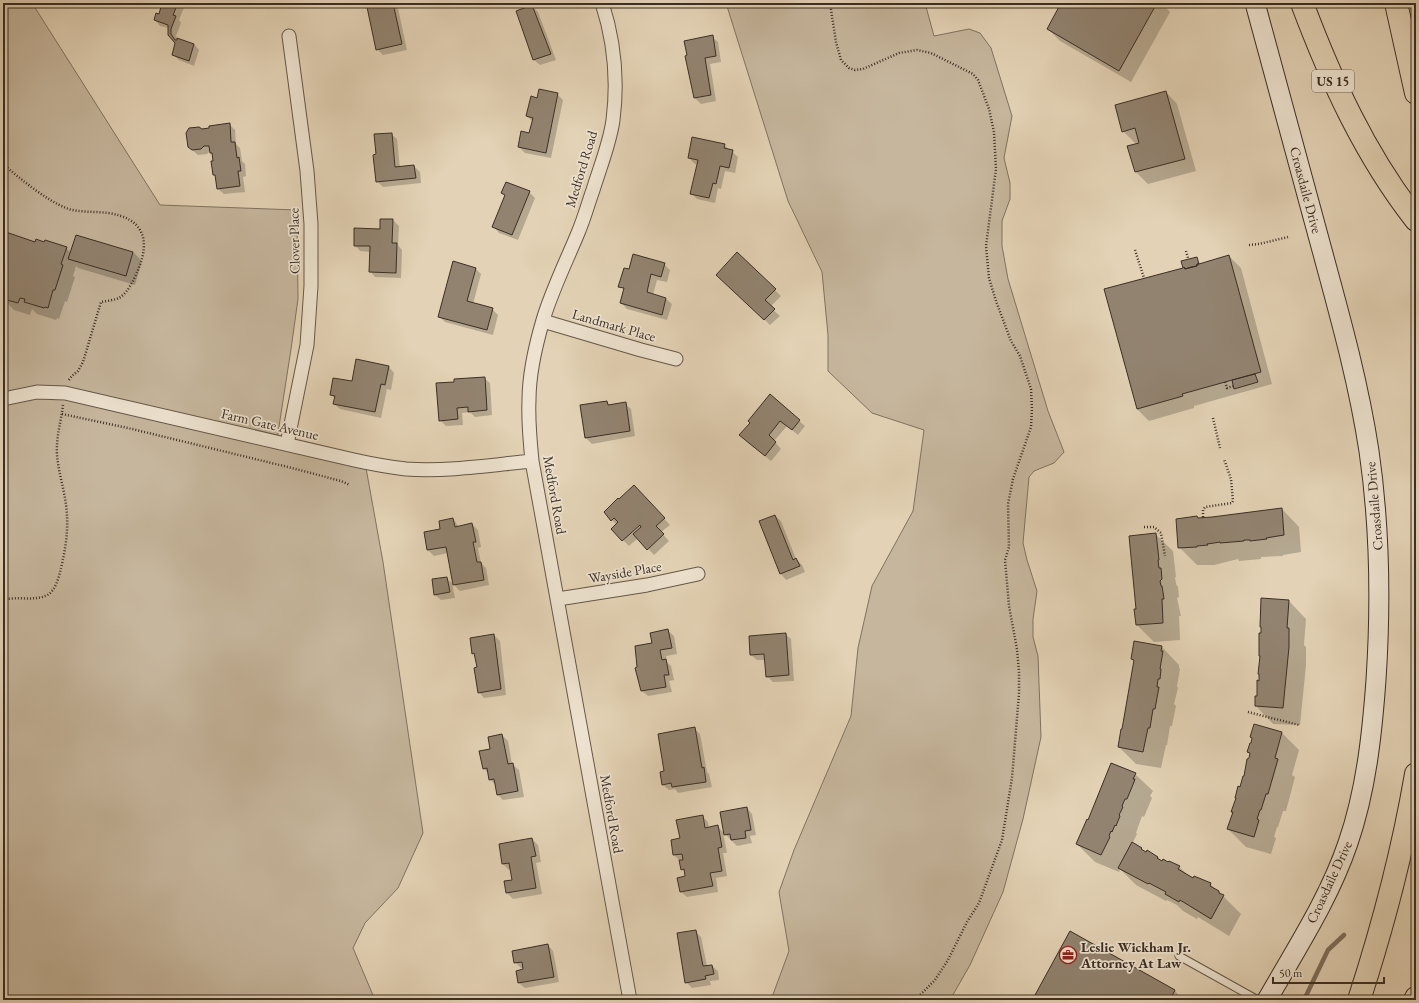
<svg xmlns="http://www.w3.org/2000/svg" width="1419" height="1003" viewBox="0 0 1419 1003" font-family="'EB Garamond',serif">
	<rect width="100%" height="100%" fill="#e3d2b5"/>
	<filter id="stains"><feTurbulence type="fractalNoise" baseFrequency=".005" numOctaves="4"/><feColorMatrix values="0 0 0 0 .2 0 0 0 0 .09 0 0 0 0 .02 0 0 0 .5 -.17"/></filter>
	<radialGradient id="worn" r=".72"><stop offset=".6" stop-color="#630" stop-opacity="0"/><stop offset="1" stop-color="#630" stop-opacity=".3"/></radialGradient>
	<path fill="#c6b69d" stroke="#807261" d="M3 3H32L160 205 297 210 298 299 291 349 276 446 366 468 383 562 423 833 398 888 365 923 353 948 375 1000H3Z
		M726 3H925L934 36 969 29 980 33 991 48 1012 116 1004 158 1010 183V199L1002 221V246L1008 279 1048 411 1064 452 1054 463 1034 471 1029 477 1023 543 1027 560 1037 591 1033 619V637L1038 656 1041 737 1023 819 1003 892 970 965 950 1000H771L789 951 779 892 794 850 851 716 858 648 872 586 913 511 924 430 872 413 828 371V335L822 272 788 201Z"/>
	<path fill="#0003" d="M163 3H186L179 20 181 23 176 36 177 39 194 44 199 50 194 66 179 60 173 55 176 43 169 35V28L160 26 155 20 160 15Z
		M389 3H393L398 8 407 50 383 55 377 49Z
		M1063 3H1162L1170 12 1131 82 1060 41 1048 29Z
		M532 6 538 12 556 60 540 65 534 60 517 12Z
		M712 37 718 42 721 62 710 64 716 101 701 104 695 98 686 57Z
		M1166 92 1177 104 1196 171 1148 184 1136 172 1129 146 1136 144 1123 131Z
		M557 94 563 100 551 158 525 153 519 147 530 134 533 122 527 116 538 99Z
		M229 124 235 130 236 144 240 148 242 161 245 164 246 176 243 177 245 192 224 194 218 189 216 177 214 174 215 162 214 155 211 153V150L207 154 198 155 188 146 202 130Z
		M391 134 397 139 400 168 414 166 420 172 421 183 383 187 377 181V155Z
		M724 145 738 157 735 173 725 171 721 189 718 188 715 203 697 199 691 193 698 164H695L689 158Z
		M529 192 535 198 518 240 499 233 494 227 506 196 502 193Z
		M393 220 399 226 398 245 402 250 401 278 375 277 370 271V252L360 251 355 245 381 230Z
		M3 232 36 243 66 248 71 253 133 252 142 261 135 285 78 268 76 266 73 276 75 277 67 302 65 301 59 319 57 318 56 320 37 314 32 309 30 315 14 310 7 303 3 301Z
		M737 254 781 296 770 307 780 316 770 325 718 275Z
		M1229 256 1241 268 1272 384 1194 406V408L1149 421 1137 409 1196 258 1200 264Z
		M664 264 670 270 667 282 657 280 653 295 666 299 672 304 667 320 627 309 621 303 625 291 620 286 629 271Z
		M475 268 481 274 473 304 492 309 498 315 493 335 445 322 439 316Z
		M389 367 394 373 391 390 387 389 381 418 340 409 334 404 335 399 331 394 352 383Z
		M484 378 490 383 492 415 475 417 470 412 462 413 463 425 446 426 440 420 455 383Z
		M770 396 805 426 798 435 787 426 774 441 781 449 771 461 746 441 751 423Z
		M607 402 610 406 625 404 631 409 635 436 592 444 586 438 581 406Z
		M640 492 670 525 661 532 669 541 654 555 638 538 629 546 612 529 617 525 612 520 619 500Z
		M1282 509 1299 527 1301 552 1283 555V556L1261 557V559L1239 561 1238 559 1214 565H1197L1179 547 1198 519Z
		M775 516 781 521 796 559 802 565 805 572 786 580 781 574Z
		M453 519 459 527 472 524 478 530 481 547 478 548 481 563 486 568 489 585 460 591 454 585 448 553 434 556 428 550 425 533 442 530Z
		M1155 534 1173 551 1176 577H1175L1176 584 1178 587 1179 597 1177 598 1181 616H1179L1180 640 1154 642 1137 625V610Z
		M446 578 452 583 455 598 441 600 435 595Z
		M1289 601 1306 619 1304 645 1306 647V665L1300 725 1273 724 1256 706 1260 682Z
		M668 631 674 636 677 654 666 656 667 662 671 666 674 680 669 681 672 692 648 696 642 691 653 644Z
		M785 634 791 639 794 681 773 682 767 676 766 660H757L751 655Z
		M494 635 500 641 506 695 484 698 479 692 478 668 476 656 473 653Z
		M1162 647 1179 665V668L1180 669 1177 686 1178 688 1174 704 1176 706 1172 726H1170L1167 745H1166L1161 768 1136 764 1119 747 1123 730 1134 661 1132 659Z
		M694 728 700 734 707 772 709 774 712 787 678 793 675 789 669 790 663 785 665 772Z
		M1282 733 1299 750 1292 775 1295 777 1286 811H1283L1278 827H1277L1274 837 1276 838 1271 854 1246 847 1228 829 1234 813 1232 812 1245 778 1251 754 1248 752 1253 739 1251 737Z
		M502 735 508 741 512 764 519 770 524 797 503 800 498 795 496 785 490 780 489 774 484 769 491 750Z
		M1135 774 1153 791 1150 796 1152 798 1144 817 1142 816 1136 833 1137 834 1132 844 1141 848 1145 852 1158 857 1162 862 1179 867 1190 877 1210 884 1219 892 1241 914 1229 936 1198 917 1197 919 1183 911 1177 905 1167 900 1166 901 1136 885 1120 869 1119 872 1095 862 1077 844 1089 821Z
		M747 808 752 814 756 835 750 836 752 843 737 846 723 832 727 853H723L727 876 716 878 718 892 687 897 681 892 687 877 686 873 682 869 680 861 674 855 672 841 681 839 702 816 708 822 709 828 717 826 725 834Z
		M532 839 538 845 541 862 536 863 542 894 513 899 507 893 505 882 513 880 511 869 509 870 503 864Z
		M695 931 701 937 707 966H712L718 971 719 980 710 981 711 985 692 988 686 982Z
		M548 945 553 951 559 982 525 988 519 983 525 970 524 968H521L515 962Z
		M1175 991 1184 1000H1041L1036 994Z"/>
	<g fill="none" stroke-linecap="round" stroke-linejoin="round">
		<path stroke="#7e6f5e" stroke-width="4.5" d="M1304 1000 1328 950 1344 935"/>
	</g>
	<path fill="#928370" stroke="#3b2e25" d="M162 3H178L173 15 176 16 171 29V34L175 40H177V38L194 44 189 61 172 55 175 43 168 35V25L154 20 156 13 159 14Z
		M384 3H393L402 44 376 50 367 7Z
		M1061 3H1157L1119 71 1047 29Z
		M532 5 551 54 533 60 516 11Z
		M713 35 716 56 705 58 711 95 694 98 685 56 687 55 684 41Z
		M539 89 558 93 546 153 518 147 521 131 529 133 533 118 526 116 531 96 537 98Z
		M1166 91 1185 159 1135 172 1127 146 1139 143 1135 128 1122 132 1115 105Z
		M230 123 231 142H235L237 158 239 157 241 171H238L240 186 217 189 215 175H213L211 161H213L212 153H210L209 146H204L201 149 192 150 188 147 186 133 189 128 199 127 202 129 209 128V126Z
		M392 133 395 167 414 165 416 178 376 182 373 155 376 154 374 134Z
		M692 137 725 144 724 148 733 150 729 168 720 166 716 184 713 183 709 198 690 194 698 160 688 158Z
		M506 182 530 191 512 235 492 227 505 195 501 193Z
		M380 219H393L392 243H397L396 273 369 272 370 246H354V228L380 229Z
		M3 231 35 242 36 239 44 242 45 240 67 247 61 264 63 265 55 290H53L48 308 45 307 44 308 24 302 25 299 20 298 18 303 3 299Z
		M76 235 133 252 126 276 68 259Z
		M737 252 776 289 765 300 775 309 764 320 716 275Z
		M633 254 665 263 661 277 651 274 647 292 666 298 662 315 620 303 624 288 618 287 624 268 629 269Z
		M1229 255 1261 372 1182 394 1183 396 1137 409 1104 289 1183 268 1184 267 1185 269 1191 267 1197 266V264H1199Z
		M1197 257 1199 264H1197V266L1185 269 1184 267 1183 268 1181 261Z
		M453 261 476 268 467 301 493 308 487 330 438 317Z
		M356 359 389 366 385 385 381 384 375 412 333 404 335 396 330 395 333 378 352 381Z
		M1255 374 1258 382 1234 389 1232 380Z
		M485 377 487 410 468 412V407L457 408 458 419 439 421 436 383 454 382V379Z
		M770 394 800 420 792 430 780 421 769 435 776 442 765 456 739 435 750 423 748 421Z
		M607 401 608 405 626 402 630 431 585 438 580 405Z
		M634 485 665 518 656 526 664 534 647 550 633 534 641 527 640 525 622 541 611 529 618 522 614 518 611 521 604 512 618 498 619 499Z
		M1282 508 1284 535 1266 538 1267 539 1250 541V540H1244V541L1220 543V542L1214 543 1207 544 1208 545 1197 546V547L1178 548 1176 519 1197 516 1198 518 1212 517Z
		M775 515 793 560 796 558 800 566 780 574 759 521Z
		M453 518 455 527 472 523 476 542H473L477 562H481L484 580 453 585 446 547 427 550 424 532 440 529 439 521Z
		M1156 533 1159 560H1158L1159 568H1161L1162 579 1160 581 1161 586H1162L1164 599H1162L1163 623 1136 625 1134 609H1136L1129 536Z
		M447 577 450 592 434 595 432 579Z
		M1261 598 1289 600 1287 628H1289V647L1283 708 1255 706V696H1257V680L1259 681V674H1258L1260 656H1259V633H1261V627H1260Z
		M668 629 672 648 660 650 662 660 666 659 669 675H664L666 687 641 691 635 668 637 667 635 646 652 643 650 633Z
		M786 633 789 675 766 677 764 654 750 655 749 636Z
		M494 634 501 689 478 693 474 668 477 667 474 653 472 654 470 638Z
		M1134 641 1162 646 1161 651H1163L1160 669H1161L1160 679H1158L1157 687H1159L1155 709H1153L1150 728H1148L1143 752 1118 747 1121 729H1122L1134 660 1131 659Z
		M1254 724 1282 732 1275 758 1278 759 1268 794H1266L1261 810H1260L1257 819 1259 820 1254 837 1227 829 1233 812H1231L1236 798H1235L1238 786 1240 787 1243 776H1244L1247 759 1249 758 1250 753 1247 752 1250 743H1251L1252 738 1250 737Z
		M695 727 702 768 704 767 706 782 672 787 671 783 662 785 660 772 664 771 658 734Z
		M502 734 508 764 513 763 518 791 497 795 494 779 489 780 487 768 483 769 479 751 490 749 488 737Z
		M1111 763 1136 773 1133 779H1135L1134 782 1127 799H1125L1122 806 1123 807 1119 815 1120 816 1116 826 1115 825 1112 832 1111 831 1109 836 1110 837 1101 855 1076 844 1087 819 1088 820Z
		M747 807 751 830 745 831 746 838 731 840 730 834 724 835 720 812Z
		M703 815 705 828 718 825 722 847 718 848 722 871 710 873 713 886 680 892 677 878 685 876 684 869 681 870 679 860H683L682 854 673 855 671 840 680 838 676 820Z
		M532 838 536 856 531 857 536 888 506 893 504 881 512 880 509 863 502 864 499 844Z
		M1132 842 1142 848 1141 849 1146 852 1147 850 1158 857 1157 858 1162 861 1163 859 1168 862 1169 861 1180 866 1178 869 1193 878 1194 876 1211 883 1210 886 1219 891V893L1224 895 1211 919 1180 900 1179 902 1165 894 1166 892 1149 883 1148 884 1118 868Z
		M696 930 703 966 712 965 714 974 705 976 706 979 685 983 677 933Z
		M1070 931 1175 990 1170 1000H1044L1035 995Z
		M548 944 554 977 518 983 516 971 523 969 522 962 514 963 512 951Z"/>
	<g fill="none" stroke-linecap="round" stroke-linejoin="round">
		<defs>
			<path id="lane" d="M1179 956 1258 1000"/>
			<path id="street" d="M602 3C614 40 618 81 613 120 610 143 600 167 593 190 588 204 584 219 578 233 566 262 552 290 543 320 536 344 529 375 529 400 528 420 530 441 532 461L630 1000
				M543 321 641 350 676 359
				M3 399 37 392 65 393 354 460C372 464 389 467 406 469 447 472 491 465 532 461
				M287 444 307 345 311 286V224L307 171 289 36
				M558 599 647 585 698 574"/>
			<path id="secondary" d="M1255 3C1277 82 1297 160 1319 239 1338 309 1358 379 1369 451 1380 527 1381 604 1376 680 1372 735 1366 791 1348 843 1329 899 1296 949 1267 1000"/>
			<path id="highway" d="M1302 3C1331 80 1365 155 1416 220
				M1396 3 1416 93
				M1359 1000C1383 926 1403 850 1416 774
				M1415 1000 1416 998"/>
		</defs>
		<use href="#lane" stroke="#655749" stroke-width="9"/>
		<use href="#street" stroke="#655749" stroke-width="15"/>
		<use href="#secondary" stroke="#3b2e25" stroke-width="21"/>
		<use href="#highway" stroke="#3b2e25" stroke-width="24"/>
		<path stroke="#3b2e25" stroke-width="2.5" stroke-dasharray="1 2" stroke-linecap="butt" d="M830 3 836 42 841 60 849 68 855 70 863 69 899 53 917 50 931 53 973 74 978 80 989 109 994 132 996 169 986 246 989 278 996 301 1011 341 1020 356 1031 389 1032 409 1031 427 1013 479 1008 504 1009 547 1005 560 1009 606 1017 649 1019 672V694L1012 778 1002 840 979 903 967 922 948 960 935 980 915 1000
			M3 164C19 178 46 200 66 208 79 213 94 211 108 213 143 218 151 239 138 270 134 279 128 293 119 298 115 300 107 301 101 302L83 362 78 371 72 376 68 381
			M1249 245 1259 244 1288 237
			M1135 250 1144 278
			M1186 251 1188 258
			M1225 382 1227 388 1233 386
			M62 414 128 428 292 468 341 481 350 485
			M1213 418 1220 448
			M1203 517V510L1205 507 1232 503 1233 501 1231 479 1224 459
			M1144 527H1154L1161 533 1165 556
			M3 600C16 596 34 601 45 596 55 593 59 577 61 568 66 547 69 527 66 505 64 488 58 471 57 454 56 437 61 422 63 405
			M1248 712 1299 725"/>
		<use href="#lane" stroke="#ede2cf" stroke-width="7"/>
		<use href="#street" stroke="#ede2cf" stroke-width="13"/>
		<use href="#secondary" stroke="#ede2cf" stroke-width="19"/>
		<use href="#highway" stroke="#e3d2b5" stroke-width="22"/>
	</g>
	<defs>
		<symbol id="office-ring" viewBox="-11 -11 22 22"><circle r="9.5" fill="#ede2cf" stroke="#8f2418" stroke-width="1.5"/><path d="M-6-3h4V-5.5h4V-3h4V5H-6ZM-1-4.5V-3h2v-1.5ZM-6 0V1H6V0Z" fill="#8f2418"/></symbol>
	</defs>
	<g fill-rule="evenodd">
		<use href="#office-ring" x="1058" y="945" width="20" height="20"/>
	</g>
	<g text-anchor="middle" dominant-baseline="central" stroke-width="3.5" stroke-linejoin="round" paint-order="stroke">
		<rect fill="#ede2cf" stroke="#706458" stroke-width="1" x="1312" y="70" width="42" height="22" rx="3"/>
		<g font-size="13" font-weight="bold" fill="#3b2e25">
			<text x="1333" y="81">US 15</text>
		</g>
		<g font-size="14" fill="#3b2e25" stroke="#ede2cf">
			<text transform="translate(581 169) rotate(-73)">Medford Road</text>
			<text transform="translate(1306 190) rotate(75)">Croasdaile Drive</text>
			<text transform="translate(294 241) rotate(-91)">Clover Place</text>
			<text transform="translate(614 325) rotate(16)">Landmark Place</text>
			<text transform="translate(270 424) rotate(13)">Farm Gate Avenue</text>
			<text transform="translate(555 495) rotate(80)">Medford Road</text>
			<text transform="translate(1374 506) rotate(-95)">Croasdaile Drive</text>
			<text transform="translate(625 572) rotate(-10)">Wayside Place</text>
			<text transform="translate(612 814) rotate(80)">Medford Road</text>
			<text transform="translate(1329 882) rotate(-65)">Croasdaile Drive</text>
		</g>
		<g font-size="14" font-weight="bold" fill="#3b2e25" stroke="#ede2cf" text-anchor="start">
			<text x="1081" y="947">Leslie Wickham Jr.<tspan x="1081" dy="16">Attorney At Law</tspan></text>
		</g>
	</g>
	<rect width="1419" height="1003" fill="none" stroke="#e3d2b5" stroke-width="16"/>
	<rect x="4" y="4" width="1411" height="995" fill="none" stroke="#3b2e25" stroke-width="2"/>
	<rect x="8" y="8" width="1403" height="987" fill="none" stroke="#3b2e25"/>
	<path d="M1273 977v6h111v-6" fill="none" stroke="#3b2e25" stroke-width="2"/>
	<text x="1279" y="977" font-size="12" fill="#3b2e25" stroke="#ede2cf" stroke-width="3" paint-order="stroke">50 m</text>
	<rect width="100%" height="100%" filter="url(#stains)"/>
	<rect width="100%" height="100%" fill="url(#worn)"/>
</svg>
